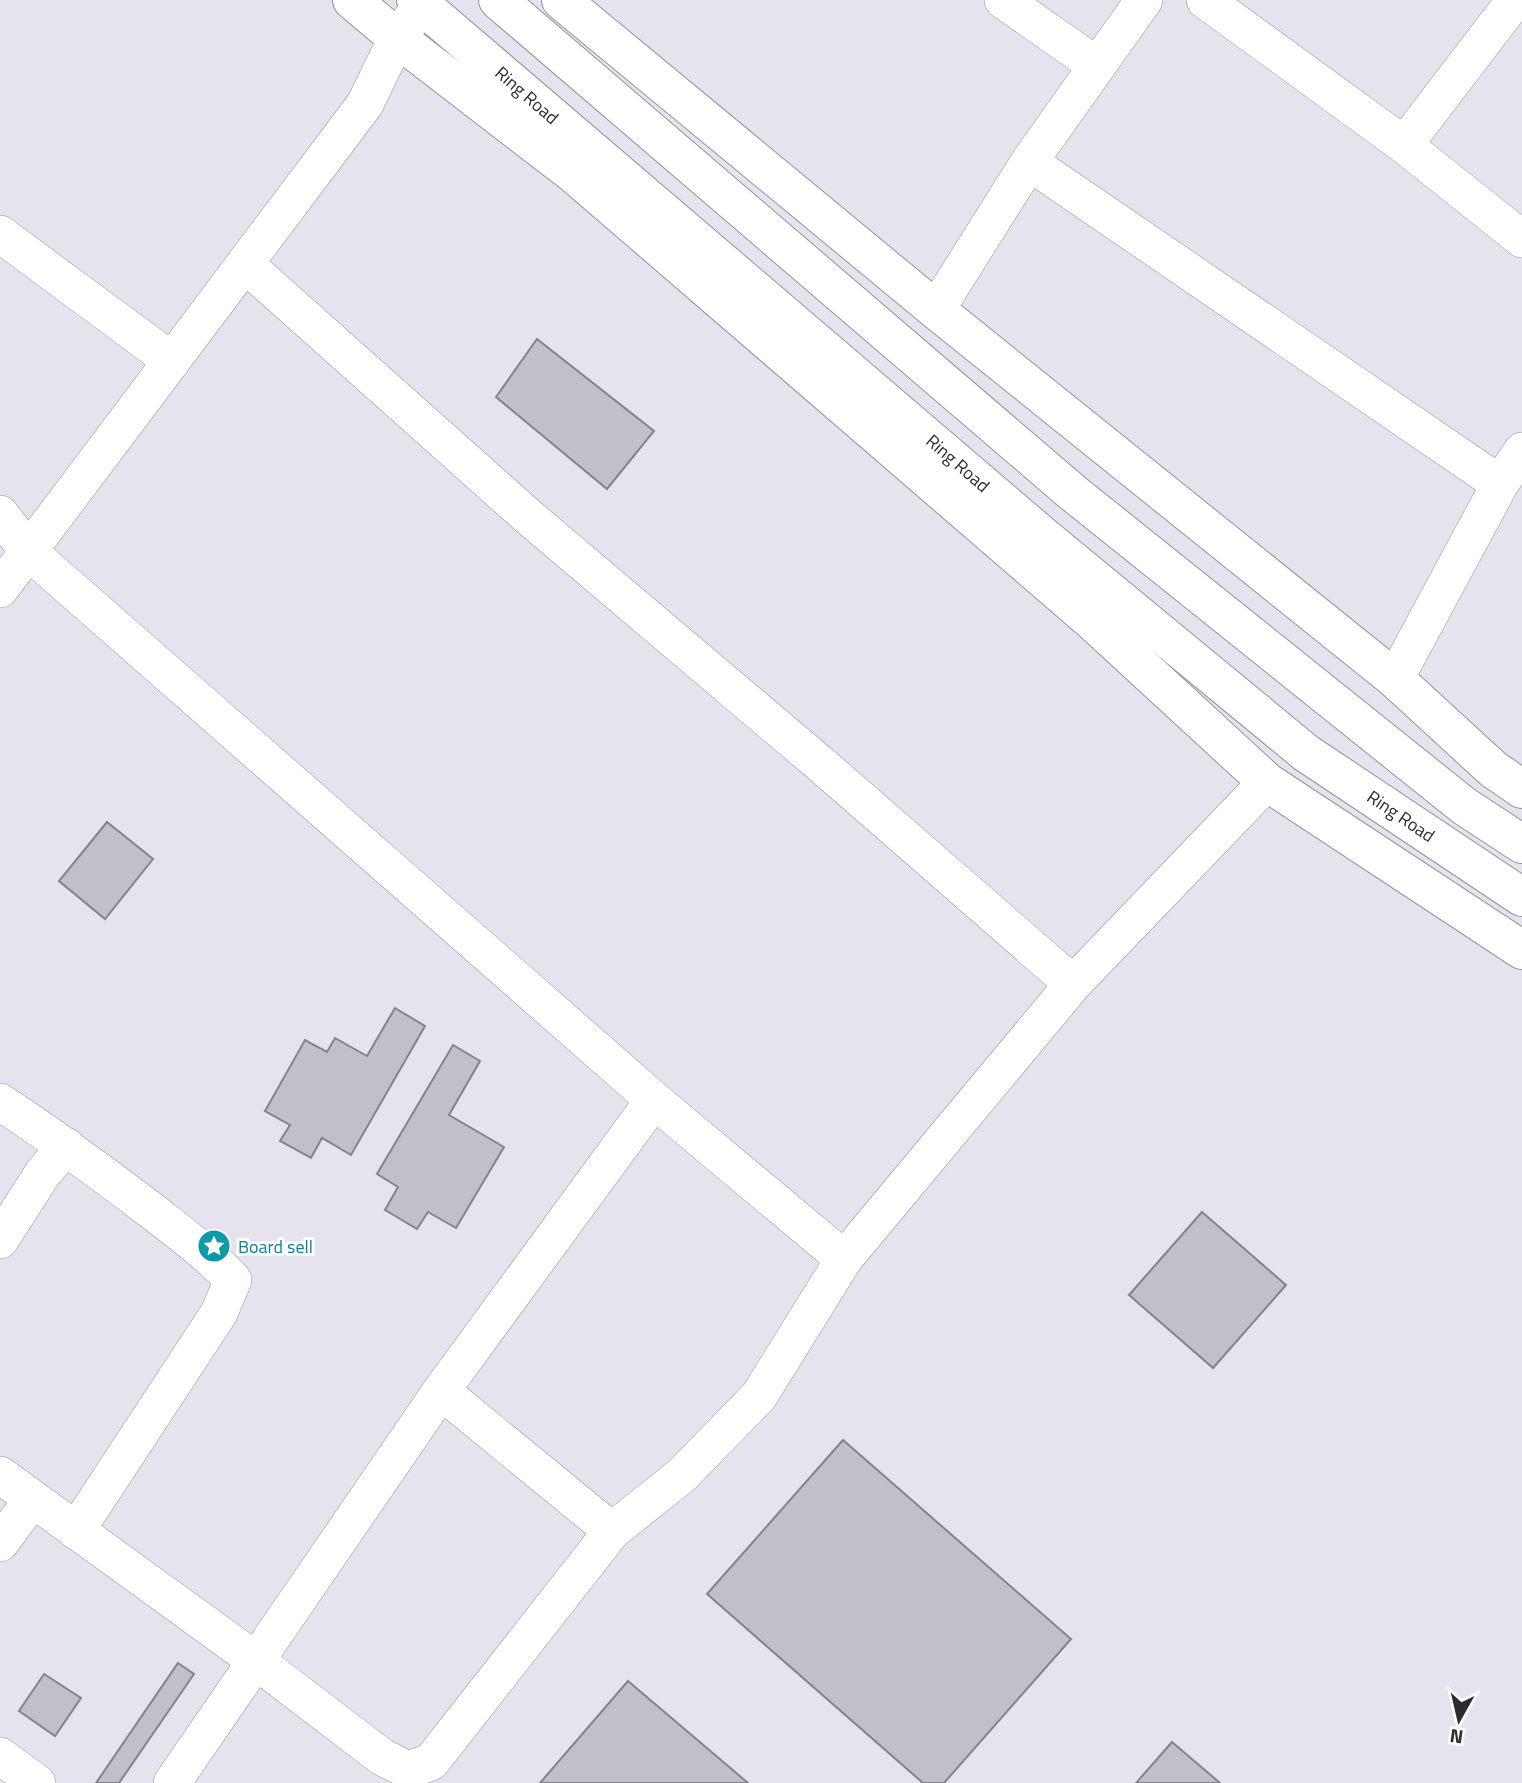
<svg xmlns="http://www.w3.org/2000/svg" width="1522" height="1783" viewBox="0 0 1522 1783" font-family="'Titillium Web',sans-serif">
	<rect width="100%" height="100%" fill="#e7e3ee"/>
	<path fill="#c2bfc9" stroke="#85828b" stroke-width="2" d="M537 339 654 431 607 489 496 397Z
		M107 822 153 859 105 919 59 881Z
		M395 1008 425 1026 351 1155 322 1138 311 1158 280 1141 290 1125 265 1111 305 1040 327 1052 335 1038 367 1056Z
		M453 1045 480 1061 449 1115 504 1147 456 1228 428 1212 417 1229 385 1210 398 1187 377 1174Z
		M1202 1212 1286 1285 1213 1368 1129 1295Z
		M843 1440 1071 1639 944 1783H923L707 1594Z
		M178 1663 194 1674 119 1783H96Z
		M44 1674 81 1698 55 1736 19 1711Z
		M628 1681 748 1783H540Z
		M1172 1742 1220 1783H1136Z"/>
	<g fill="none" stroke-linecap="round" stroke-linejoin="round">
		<defs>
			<path id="minor" d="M1003 0 1096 65
				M1205 0 1404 145 1522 239
				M1404 145 1515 0
				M1029 162 1500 484
				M0 234 172 361
				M245 264 531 519 817 761 1073 984
				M936 310 1029 162 1144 0
				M0 514 28 551 654 1100 844 1259
				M0 589 365 104 397 38 426 0
				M1395 679 1500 484 1522 451
				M0 1102C52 1136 102 1173 152 1211 180 1233 209 1254 233 1280L219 1313 76 1531
				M0 1240 43 1173 66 1146
				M441 1391 612 1531
				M0 1475 255 1660 382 1757 408 1770 431 1762 612 1531 682 1475 759 1396 844 1259 1073 984 1267 782
				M0 1543 33 1499
				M0 1756 37 1783
				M172 1783 441 1391 654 1100"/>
			<path id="tertiary" d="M352 0 397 38 575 175 1091 620 1267 782 1522 950
				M561 0 936 310 1395 679 1493 769 1522 789"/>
			<path id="trunk" d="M416 0 1044 537 1306 753 1522 897
				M498 0 1072 492 1464 806 1522 844"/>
		</defs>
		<use href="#minor" stroke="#96929c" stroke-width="38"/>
		<use href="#tertiary" stroke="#96929c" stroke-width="40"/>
		<use href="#trunk" stroke="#96929c" stroke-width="40"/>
		<use href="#minor" stroke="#fff" stroke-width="37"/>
		<use href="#tertiary" stroke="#fff" stroke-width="38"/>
		<use href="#trunk" stroke="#fff" stroke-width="38"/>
	</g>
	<defs>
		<symbol id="sight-disc" viewBox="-11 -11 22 22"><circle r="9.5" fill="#0f9aa8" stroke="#fff"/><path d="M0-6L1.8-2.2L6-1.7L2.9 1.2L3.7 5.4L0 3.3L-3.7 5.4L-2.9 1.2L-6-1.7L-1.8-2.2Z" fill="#fff"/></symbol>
	</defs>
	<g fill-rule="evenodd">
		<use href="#sight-disc" x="195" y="1227" width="38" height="38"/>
	</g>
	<g text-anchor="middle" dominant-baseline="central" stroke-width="6" stroke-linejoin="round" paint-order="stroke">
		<g font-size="18" fill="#2c2b2f" stroke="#fff">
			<text transform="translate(527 95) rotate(41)">Ring Road</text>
			<text transform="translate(958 463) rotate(41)">Ring Road</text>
			<text transform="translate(1401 816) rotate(34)">Ring Road</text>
		</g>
		<g font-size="18" fill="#0d838f" stroke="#fff" text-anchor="start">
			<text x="238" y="1246">Board sell</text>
		</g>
	</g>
	<g transform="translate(1459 1720) rotate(188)" stroke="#ffffff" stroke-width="5" paint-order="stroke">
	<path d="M0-5L12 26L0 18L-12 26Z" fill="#2c2b2f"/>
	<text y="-10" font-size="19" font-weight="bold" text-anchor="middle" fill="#2c2b2f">N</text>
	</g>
</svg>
